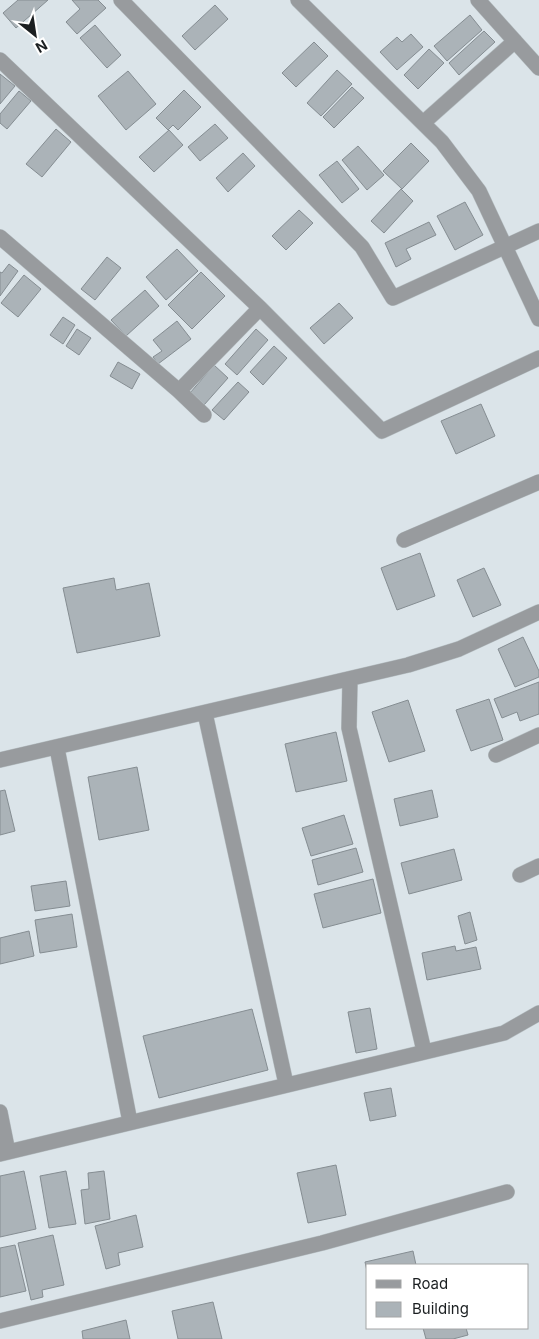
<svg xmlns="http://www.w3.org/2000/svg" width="539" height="1339" viewBox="0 0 539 1339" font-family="Inter,sans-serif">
	<rect width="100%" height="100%" fill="#dbe4e9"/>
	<path fill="#abb3b8" stroke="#858d92" d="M18 0H48L16 28 3 13Z
		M72 0H98L106 8 77 34 66 22 80 9Z
		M215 5 228 19 195 50 182 36Z
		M470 15 482 30 447 61 434 46Z
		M95 25 121 55 107 68 80 38Z
		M484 31 495 42 459 75 449 63Z
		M411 34 423 47 397 70 380 52 397 37 402 42Z
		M314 42 328 56 296 87 282 73Z
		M429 49 444 63 418 89 404 75Z
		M337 70 352 84 321 116 307 103Z
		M128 71 156 104 126 130 98 96Z
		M0 74 15 86 0 104Z
		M352 87 364 98 334 128 323 117Z
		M184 90 201 107 178 130 173 125 168 130 156 118Z
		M19 91 31 101 7 129 0 123V114Z
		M215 124 228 138 200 161 188 147Z
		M56 129 71 142 42 177 26 164Z
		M169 130 183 145 154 172 139 157Z
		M411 143 429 161 402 189 383 171Z
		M358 146 384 175 367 190 342 160Z
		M243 153 255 166 228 192 216 178Z
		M337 161 359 189 342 203 319 175Z
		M401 189 413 201 384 233 371 221Z
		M465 202 483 235 455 250 437 216Z
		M299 210 313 223 286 250 272 236Z
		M429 222 436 235 406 249 411 259 396 267 385 243Z
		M177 249 198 271 166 300 146 277Z
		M107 257 121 268 95 300 81 289Z
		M9 264 18 271 0 296V272L2 273Z
		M201 272 225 296 192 329 168 305Z
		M24 275 41 289 18 317 1 303Z
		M145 290 159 306 126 336 111 320Z
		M339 303 353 318 324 344 310 328Z
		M63 317 75 325 63 344 50 335Z
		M177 321 191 339 158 364 153 357 162 351 153 340Z
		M77 329 91 338 79 355 66 346Z
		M256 329 268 340 237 375 225 364Z
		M274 346 287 358 263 385 250 372Z
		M118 362 140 374 132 389 110 376Z
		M214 365 228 378 204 405 190 393Z
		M238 382 249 392 224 420 212 410Z
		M481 404 495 436 456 454 441 421Z
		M420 553 435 596 397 610 381 568Z
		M484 568 501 605 473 617 457 580Z
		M114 578 116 590 149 583 160 636 77 653 63 588Z
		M523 637 539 671V677L515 687 498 649Z
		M539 682V714L520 721 517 712 502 718 494 699Z
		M489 699 503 740 471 751 456 710Z
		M408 700 425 751 389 762 372 712Z
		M336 732 347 781 296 792 285 744Z
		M137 767 149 830 99 840 88 777Z
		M5 790 15 831 0 835V791Z
		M432 790 438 817 400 826 394 799Z
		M344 815 353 844 311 856 302 828Z
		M356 848 363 872 318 885 312 860Z
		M454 849 462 880 409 894 401 863Z
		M373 879 381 913 323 928 314 894Z
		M66 881 70 906 35 911 31 886Z
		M470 912 477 940 465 944 458 916Z
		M72 914 77 947 40 953 35 920Z
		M29 931 34 956 0 964V938Z
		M455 946 456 951 476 947 481 969 427 980 422 953Z
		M370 1008 377 1049 356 1053 348 1012Z
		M252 1009 268 1070 159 1098 143 1036Z
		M391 1088 396 1116 370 1121 364 1093Z
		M336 1165 346 1215 308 1223 297 1173Z
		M24 1171 36 1229 0 1237V1176Z
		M66 1171 76 1224 49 1228 40 1176Z
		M104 1171 110 1219 85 1224 81 1190 89 1189 88 1173Z
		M136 1215 143 1247 118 1253 120 1265 106 1269 95 1226Z
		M53 1235 64 1285 42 1290 43 1297 31 1300 18 1243Z
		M15 1245 26 1291 0 1297V1248Z
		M413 1251 416 1265H368V1276L365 1262Z
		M213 1302 222 1339H178L172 1311Z
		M126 1320 130 1339H83L82 1331Z
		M423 1328H466L468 1335 453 1339H426Z"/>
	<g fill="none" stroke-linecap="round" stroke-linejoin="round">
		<defs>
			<path id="street" d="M121 0 362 247 393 298 539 231
				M298 0 442 142 479 191 539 319
				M478 0 539 68
				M0 60 260 308 382 431 539 358
				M423 123 515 41
				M0 237 179 391 204 415
				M179 391 260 308
				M404 540 539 482
				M350 679 349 728 424 1051
				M205 713 286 1084
				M57 748 130 1122
				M496 755 539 735
				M0 760 408 665 459 649 539 612
				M520 875 539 866
				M0 1112 8 1152
				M0 1154 504 1033 539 1013
				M0 1321 322 1243 507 1192"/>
		</defs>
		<use href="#street" stroke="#b8c1c5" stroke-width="16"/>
		<use href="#street" stroke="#989b9e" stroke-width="15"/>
	</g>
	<rect x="366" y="1264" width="162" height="65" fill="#ffffff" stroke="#a4a5a6"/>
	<rect x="376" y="1280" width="25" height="8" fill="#989b9e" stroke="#a4a5a6"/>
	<text x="412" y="1289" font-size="15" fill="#1b1f21">Road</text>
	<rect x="376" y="1302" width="25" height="15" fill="#abb3b8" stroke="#a4a5a6"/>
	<text x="412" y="1314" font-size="15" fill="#1b1f21">Building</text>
	<g transform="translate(35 35) rotate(150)" stroke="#ffffff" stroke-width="4" paint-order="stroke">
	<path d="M0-4L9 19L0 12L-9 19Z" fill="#1b1f21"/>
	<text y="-8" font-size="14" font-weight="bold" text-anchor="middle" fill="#1b1f21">N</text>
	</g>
</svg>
